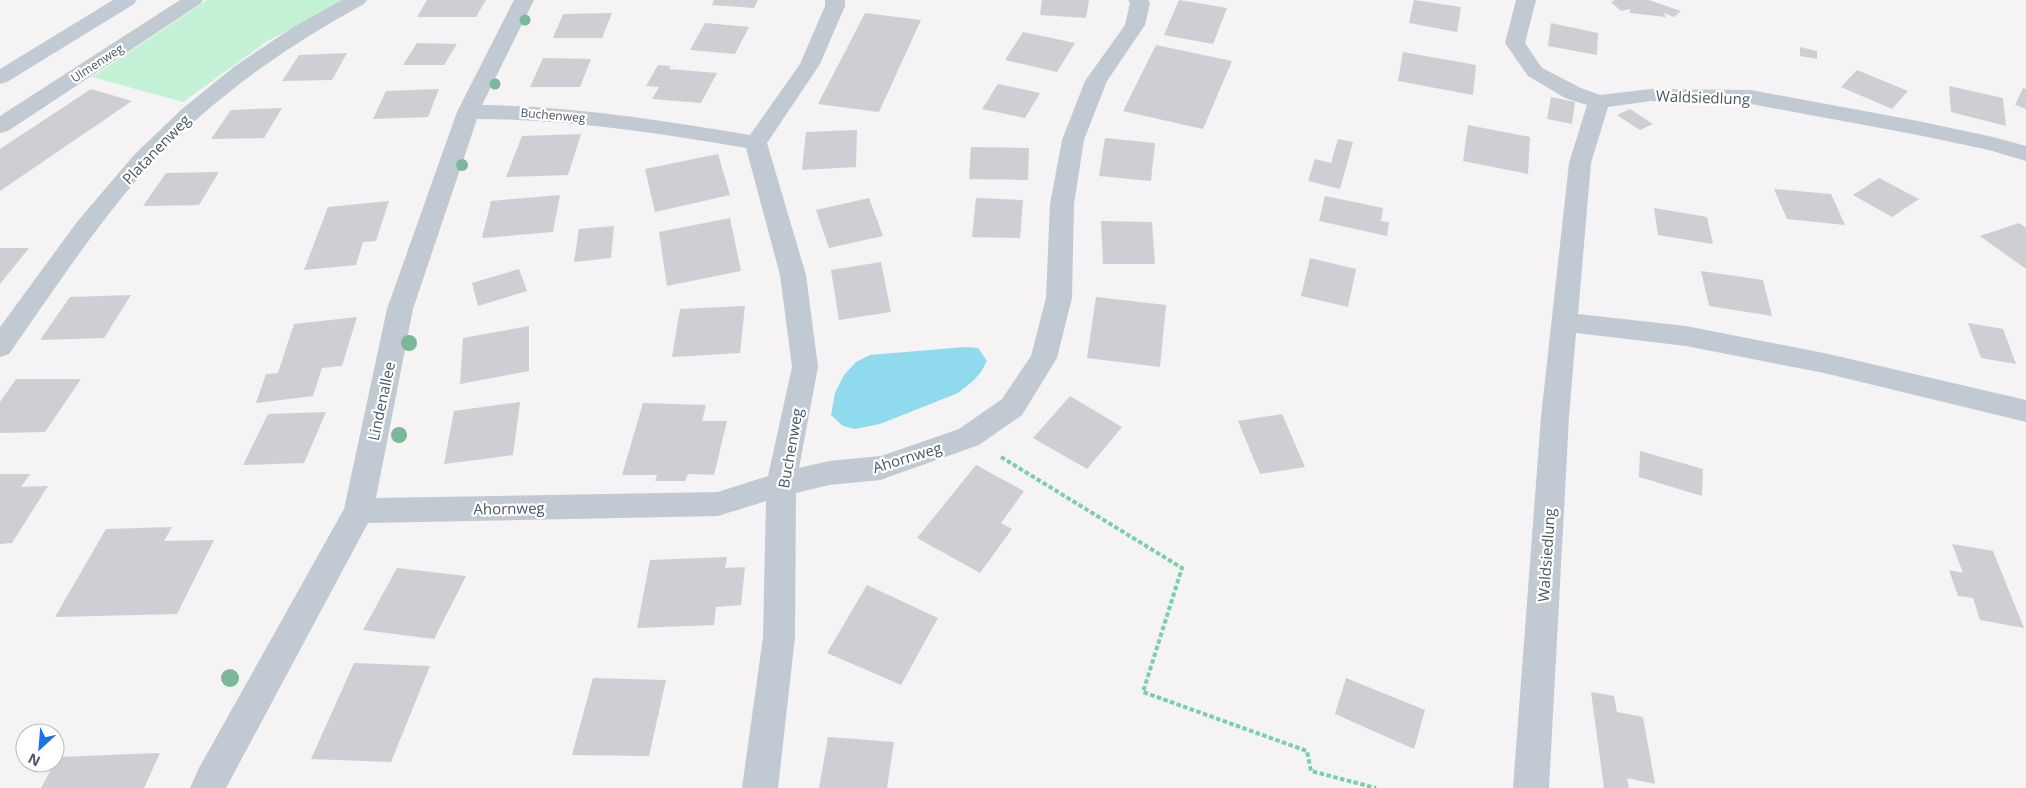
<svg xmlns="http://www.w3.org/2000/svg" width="2026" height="788" viewBox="0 0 2026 788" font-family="'Open Sans',sans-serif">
	<rect width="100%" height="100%" fill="#f5f3f3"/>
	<path fill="#c3f1d5" d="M207 0H345L266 42 183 102 92 77Z"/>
	<path fill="#90daee" d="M965 347 978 348 987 361 981 372 973 381 958 393 880 424 855 429 843 426 831 415 835 393 844 375 856 362 870 355Z"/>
	<path fill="#cdcfd5" d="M427 0H486L476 17H417Z
		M714 0H758L754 8 712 5Z
		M1042 0H1089L1086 18 1040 15Z
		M1179 0 1227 8 1213 44 1164 35Z
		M1414 0 1461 7 1457 32 1409 23Z
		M1615 0H1649L1681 11 1674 17 1664 13 1666 17 1630 13V9L1621 11 1611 2Z
		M612 13 602 38H553L563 14Z
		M865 13 921 20 879 112 818 104Z
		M705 23 749 27 735 54 690 50Z
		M1551 23 1598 33 1597 55 1548 46Z
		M1023 32 1075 43 1057 72 1005 60Z
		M417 43 457 44 444 65H403Z
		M1156 45 1232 61 1203 129 1123 111Z
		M1800 47 1817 51V59L1800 56Z
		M1403 52 1476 65 1473 95 1398 81Z
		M347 53 332 80 282 81 299 55Z
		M543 58 591 59 580 87H530Z
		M658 65 671 66 669 69 717 73 701 103 652 99 659 87 646 86Z
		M1857 70 1908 91 1892 109 1841 87Z
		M998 84 1040 93 1025 118 982 109Z
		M1949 86 2003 98 2006 126 1951 112Z
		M2023 88 2026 89V109L2015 105Z
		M91 89 132 101 0 191V149Z
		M439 89 428 117 373 119 386 91Z
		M1551 97 1575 102 1572 124 1547 119Z
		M282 108 264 138 211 139 231 110Z
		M1630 109 1653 124 1640 130 1617 115Z
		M1468 125 1530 137 1528 174 1463 161Z
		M857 130 856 167 802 170 806 132Z
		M581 134 568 175 506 177 522 136Z
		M1105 138 1155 143 1151 181 1099 176Z
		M1338 139 1353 142 1340 189 1308 181 1315 159 1331 163Z
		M971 147 1029 148 1028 180 969 179Z
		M718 154 730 195 655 212 645 169Z
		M219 172 199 205 143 206 166 173Z
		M1879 178 1919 199 1892 217 1853 195Z
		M1774 189 1831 194 1845 225 1787 219Z
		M560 195 553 232 482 238 491 201Z
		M1325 196 1383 208 1381 221 1389 222 1387 236 1319 221Z
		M869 198 883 236 829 248 816 210Z
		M976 198 1023 200 1020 238 972 237Z
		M389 201 376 241 363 242 356 265 304 270 328 207Z
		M1654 208 1707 217 1713 244 1658 235Z
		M730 218 741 271 667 286 659 232Z
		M1101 221 1152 222 1155 264H1103Z
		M2019 223 2026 228V269L1980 236Z
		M614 226 611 258 574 262 579 229Z
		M0 248H29L0 284Z
		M1310 258 1356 269 1348 307 1301 296Z
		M881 262 891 312 839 320 831 270Z
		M519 269 527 291 478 306 472 283Z
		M1701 271 1763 280 1772 316 1709 306Z
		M131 295 104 338 40 340 70 297Z
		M1096 297 1166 305 1160 367 1087 358Z
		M745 306 740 353 672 357 680 309Z
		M357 317 342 366 322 368 313 396 256 403 266 374 278 373 294 324Z
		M1968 323 2003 329 2016 364 1981 358Z
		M529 326V371L460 384 463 338Z
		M16 379H81L45 432 0 433V402Z
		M1070 396 1122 427 1087 469 1033 438Z
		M520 402 513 455 444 464 454 411Z
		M643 403 706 405 702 421H727L714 475 688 474 685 481H655L657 475H622Z
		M326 412 304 463 243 465 268 414Z
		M1282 414 1305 467 1260 474 1238 421Z
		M1640 451 1703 469 1702 496 1639 477Z
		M976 465 1024 491 1001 523 1012 529 980 573 917 538Z
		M0 474H30L21 487 48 486 12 543 0 544Z
		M172 527 164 541 214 540 177 614 55 617 106 529Z
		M1952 544 1993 551 2024 628 1980 620 1973 598 1958 596 1949 570 1963 573Z
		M727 557 725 568 745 567 741 605 716 607 714 625 637 628 650 560Z
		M397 568 466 576 434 639 363 630Z
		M867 585 938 618 901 685 827 653Z
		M354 663 430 666 391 762 311 759Z
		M593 678 666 680 649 756 572 755Z
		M1346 678 1425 710 1414 749 1335 714Z
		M1591 692 1614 696 1617 712 1643 717 1655 784 1627 778 1629 788H1604Z
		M828 737 894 742 887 788H819Z
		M160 753 144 788H41L58 757Z"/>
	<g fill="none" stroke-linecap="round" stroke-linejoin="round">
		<path stroke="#7ad0a6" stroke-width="4" stroke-dasharray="4.5 2.5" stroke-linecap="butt" d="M1001 457 1182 568 1143 692 1307 751 1311 771 1376 788"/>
		<path fill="#c1cad2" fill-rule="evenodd" d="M180 0H203L200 4 8 131 0 133V116Z
			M342 0H367L364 4C285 47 211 99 150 165 97 223 54 290 9 354L0 357V327L77 222 134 155 182 109 235 66 292 28Z
			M514 0H534L482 105C572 106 661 120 750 135L800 64 825 6V0H845V6L820 64 767 143 806 275 818 367 799 468 829 461 881 456 959 429 1002 399 1031 356 1046 298 1050 204 1062 140 1085 81 1125 25 1130 3 1128 0H1148L1150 3 1145 25 1107 81 1084 140 1074 204 1072 298 1057 358 1022 415 979 445 891 476 881 480 829 485 796 493 795 637 778 788H742L763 637 766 501 718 516 368 523 226 788H190L199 768 344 509 387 309 457 112ZM477 119C568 119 657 133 746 148L780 275 792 367 768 476 718 492 376 498 413 309Z
			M1516 0H1536L1525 43 1542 68 1581 88 1600 95 1651 89 1751 90 1918 121 1993 137 2026 146V161L1989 150 1918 135 1751 104 1651 101 1608 107 1591 163 1578 314 1686 326 1824 353 2026 400V422L1824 373 1686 346 1576 333 1569 417 1549 788H1513L1541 417 1569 163 1587 105 1565 98 1528 76 1505 43Z"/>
		<path fill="#c1cbd6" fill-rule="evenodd" d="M113 0H137L134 4 7 82 0 84V69Z"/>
	</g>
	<g fill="#7bb799">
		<circle cx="525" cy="20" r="5.5"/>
		<circle cx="495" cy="84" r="5.5"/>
		<circle cx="462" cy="165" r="6"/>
		<circle cx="409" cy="343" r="8"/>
		<circle cx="399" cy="435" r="8"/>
		<circle cx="230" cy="678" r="9"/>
	</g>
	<g text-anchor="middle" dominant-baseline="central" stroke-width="4.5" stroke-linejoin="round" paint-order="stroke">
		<g font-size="12" fill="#4a5661" stroke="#fff">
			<text transform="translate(97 63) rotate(-33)">Ulmenweg</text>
			<text transform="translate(553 115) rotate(5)">Buchenweg</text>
		</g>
		<g font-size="15" fill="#4a5661" stroke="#fff">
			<text transform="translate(1703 97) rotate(2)">Waldsiedlung</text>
			<text transform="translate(156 149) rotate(-46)">Platanenweg</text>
			<text transform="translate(381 401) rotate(-78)">Lindenallee</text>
			<text transform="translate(790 448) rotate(-80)">Buchenweg</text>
			<text transform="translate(907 457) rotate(-17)">Ahornweg</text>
			<text transform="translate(509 508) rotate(-1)">Ahornweg</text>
			<text transform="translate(1546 555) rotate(-86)">Waldsiedlung</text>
		</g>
	</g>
	<g transform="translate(40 748) rotate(206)"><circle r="24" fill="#ffffff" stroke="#b7bbc0"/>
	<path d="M0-4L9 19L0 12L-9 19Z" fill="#1a73e8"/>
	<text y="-8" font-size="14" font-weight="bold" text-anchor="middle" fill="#4a5661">N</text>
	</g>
</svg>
